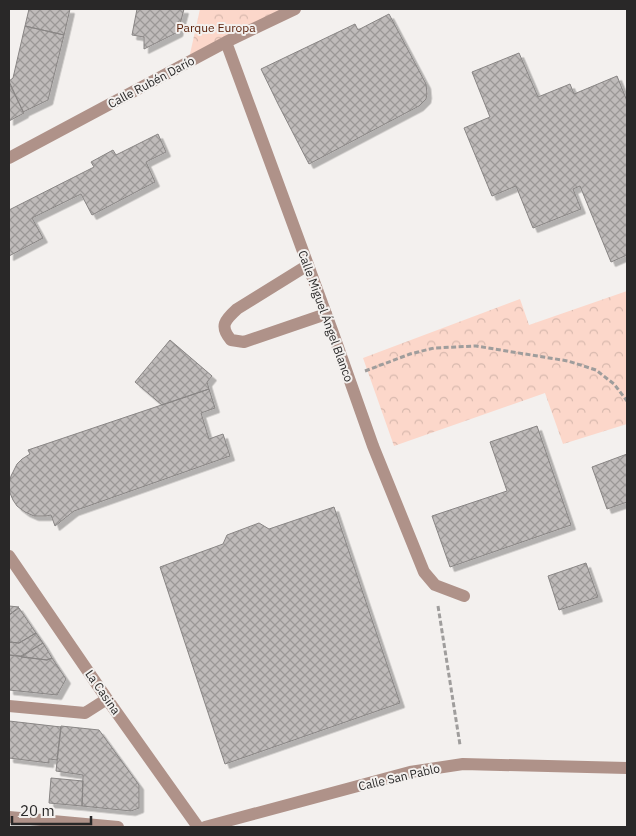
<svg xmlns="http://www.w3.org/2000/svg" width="636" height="836" viewBox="0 0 636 836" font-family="'IBM Plex Sans',sans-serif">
	<defs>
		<pattern id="park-crowns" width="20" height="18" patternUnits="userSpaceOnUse" patternTransform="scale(1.25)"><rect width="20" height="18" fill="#fcd7ca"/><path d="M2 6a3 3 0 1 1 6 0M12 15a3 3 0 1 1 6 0" fill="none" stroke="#d8b9ae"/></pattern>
		<pattern id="building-cross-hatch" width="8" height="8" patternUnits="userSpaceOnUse" patternTransform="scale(1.25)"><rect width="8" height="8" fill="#bfbbba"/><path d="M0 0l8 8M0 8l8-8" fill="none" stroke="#9b9897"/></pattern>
		<filter id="shadow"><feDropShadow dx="4.5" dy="4.5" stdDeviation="0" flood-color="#0004"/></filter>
	</defs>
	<rect width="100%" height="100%" fill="#f3f0ee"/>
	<path fill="url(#park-crowns)" d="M200 9H295L188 63Z
		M627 291V424L563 444 545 393 394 446 363 358 520 299 529 325Z"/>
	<path fill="url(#building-cross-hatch)" stroke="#888584" filter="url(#shadow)" d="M29 9H70L64 35 25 26Z
		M137 9H184L178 32 144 49V37L132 35Z
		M389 14 426 84 427 94 426 99 419 106 309 164 278 104 261 69 355 24 358 30Z
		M25 26 64 35 48 100 23 112 9 81 13 78Z
		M519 53 538 97 570 84 574 94 617 76 627 101V255L611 262 580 186 573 189 581 209 533 228 516 186 492 196 464 128 490 117 472 72Z
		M9 83 24 113 9 121Z
		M158 134 166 152 146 162 155 182 92 215 81 194 32 218 43 238 9 256V210L94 167 91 162 113 150 116 155Z
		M170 340 212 376 207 382 209 389 162 405 135 382Z
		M209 389 215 408 201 413 209 439 223 434 230 456 74 511 55 526 51 515 46 516H34L25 512 17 506 13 500 10 493 9 484 11 476 17 464 22 459 30 454 28 450Z
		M537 426 571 525 450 567 432 516 507 491 490 442Z
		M627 454V502L607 509 592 467Z
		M334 507 400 703 225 764 160 567 223 544 227 535 259 523 269 529Z
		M586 563 598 597 559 610 548 576Z
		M9 606 19 607 9 615Z
		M19 608 36 633 19 643 9 642V615Z
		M36 633 43 643 21 656 9 655V642L19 643Z
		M43 643 52 658 47 660 21 657Z
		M9 655 47 660 52 658 66 679 57 695 9 690Z
		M9 721 61 727 57 760 49 759V763L9 758Z
		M61 726 99 730 139 785V808L131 811 82 806 83 775 56 771Z
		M51 778 83 781 82 806 49 803Z"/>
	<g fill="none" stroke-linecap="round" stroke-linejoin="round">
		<path stroke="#9f9d9c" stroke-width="3" stroke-dasharray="5 2.5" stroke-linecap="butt" d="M365 371 410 354 434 348 476 346 568 361 596 370 614 384 627 401
			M438 606 460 745"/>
		<path stroke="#af9289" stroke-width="12" d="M308 265 237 309C225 320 219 326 231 340L244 342 326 314"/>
		<path stroke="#af9289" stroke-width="12" d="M226 42 333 333 373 446 424 572 435 585 464 596
			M9 158 226 42 295 9
			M9 556 107 699 198 827
			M9 706 85 713 107 699
			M9 817 118 827
			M205 827 410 772 463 764 627 768"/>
	</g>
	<g text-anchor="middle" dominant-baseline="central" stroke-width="4" stroke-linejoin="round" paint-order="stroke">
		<g font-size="12" fill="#5d240e" stroke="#f3f0ee">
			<text x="216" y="27">Parque Europa</text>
		</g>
		<g font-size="12" fill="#292828" stroke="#f3f0ee">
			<text transform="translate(151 82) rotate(-28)">Calle Rubén Darío</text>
			<text transform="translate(326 316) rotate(70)">Calle Miguel Ángel Blanco</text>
			<text transform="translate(103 692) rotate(55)">La Casina</text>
			<text transform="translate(399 777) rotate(-13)">Calle San Pablo</text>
		</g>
	</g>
	<rect width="636" height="836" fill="none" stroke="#292828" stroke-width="20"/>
	<path d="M12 816v8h79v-8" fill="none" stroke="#292828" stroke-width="2.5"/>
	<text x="20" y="816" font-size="15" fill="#292828" stroke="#f3f0ee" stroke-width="4" paint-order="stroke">20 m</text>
</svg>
